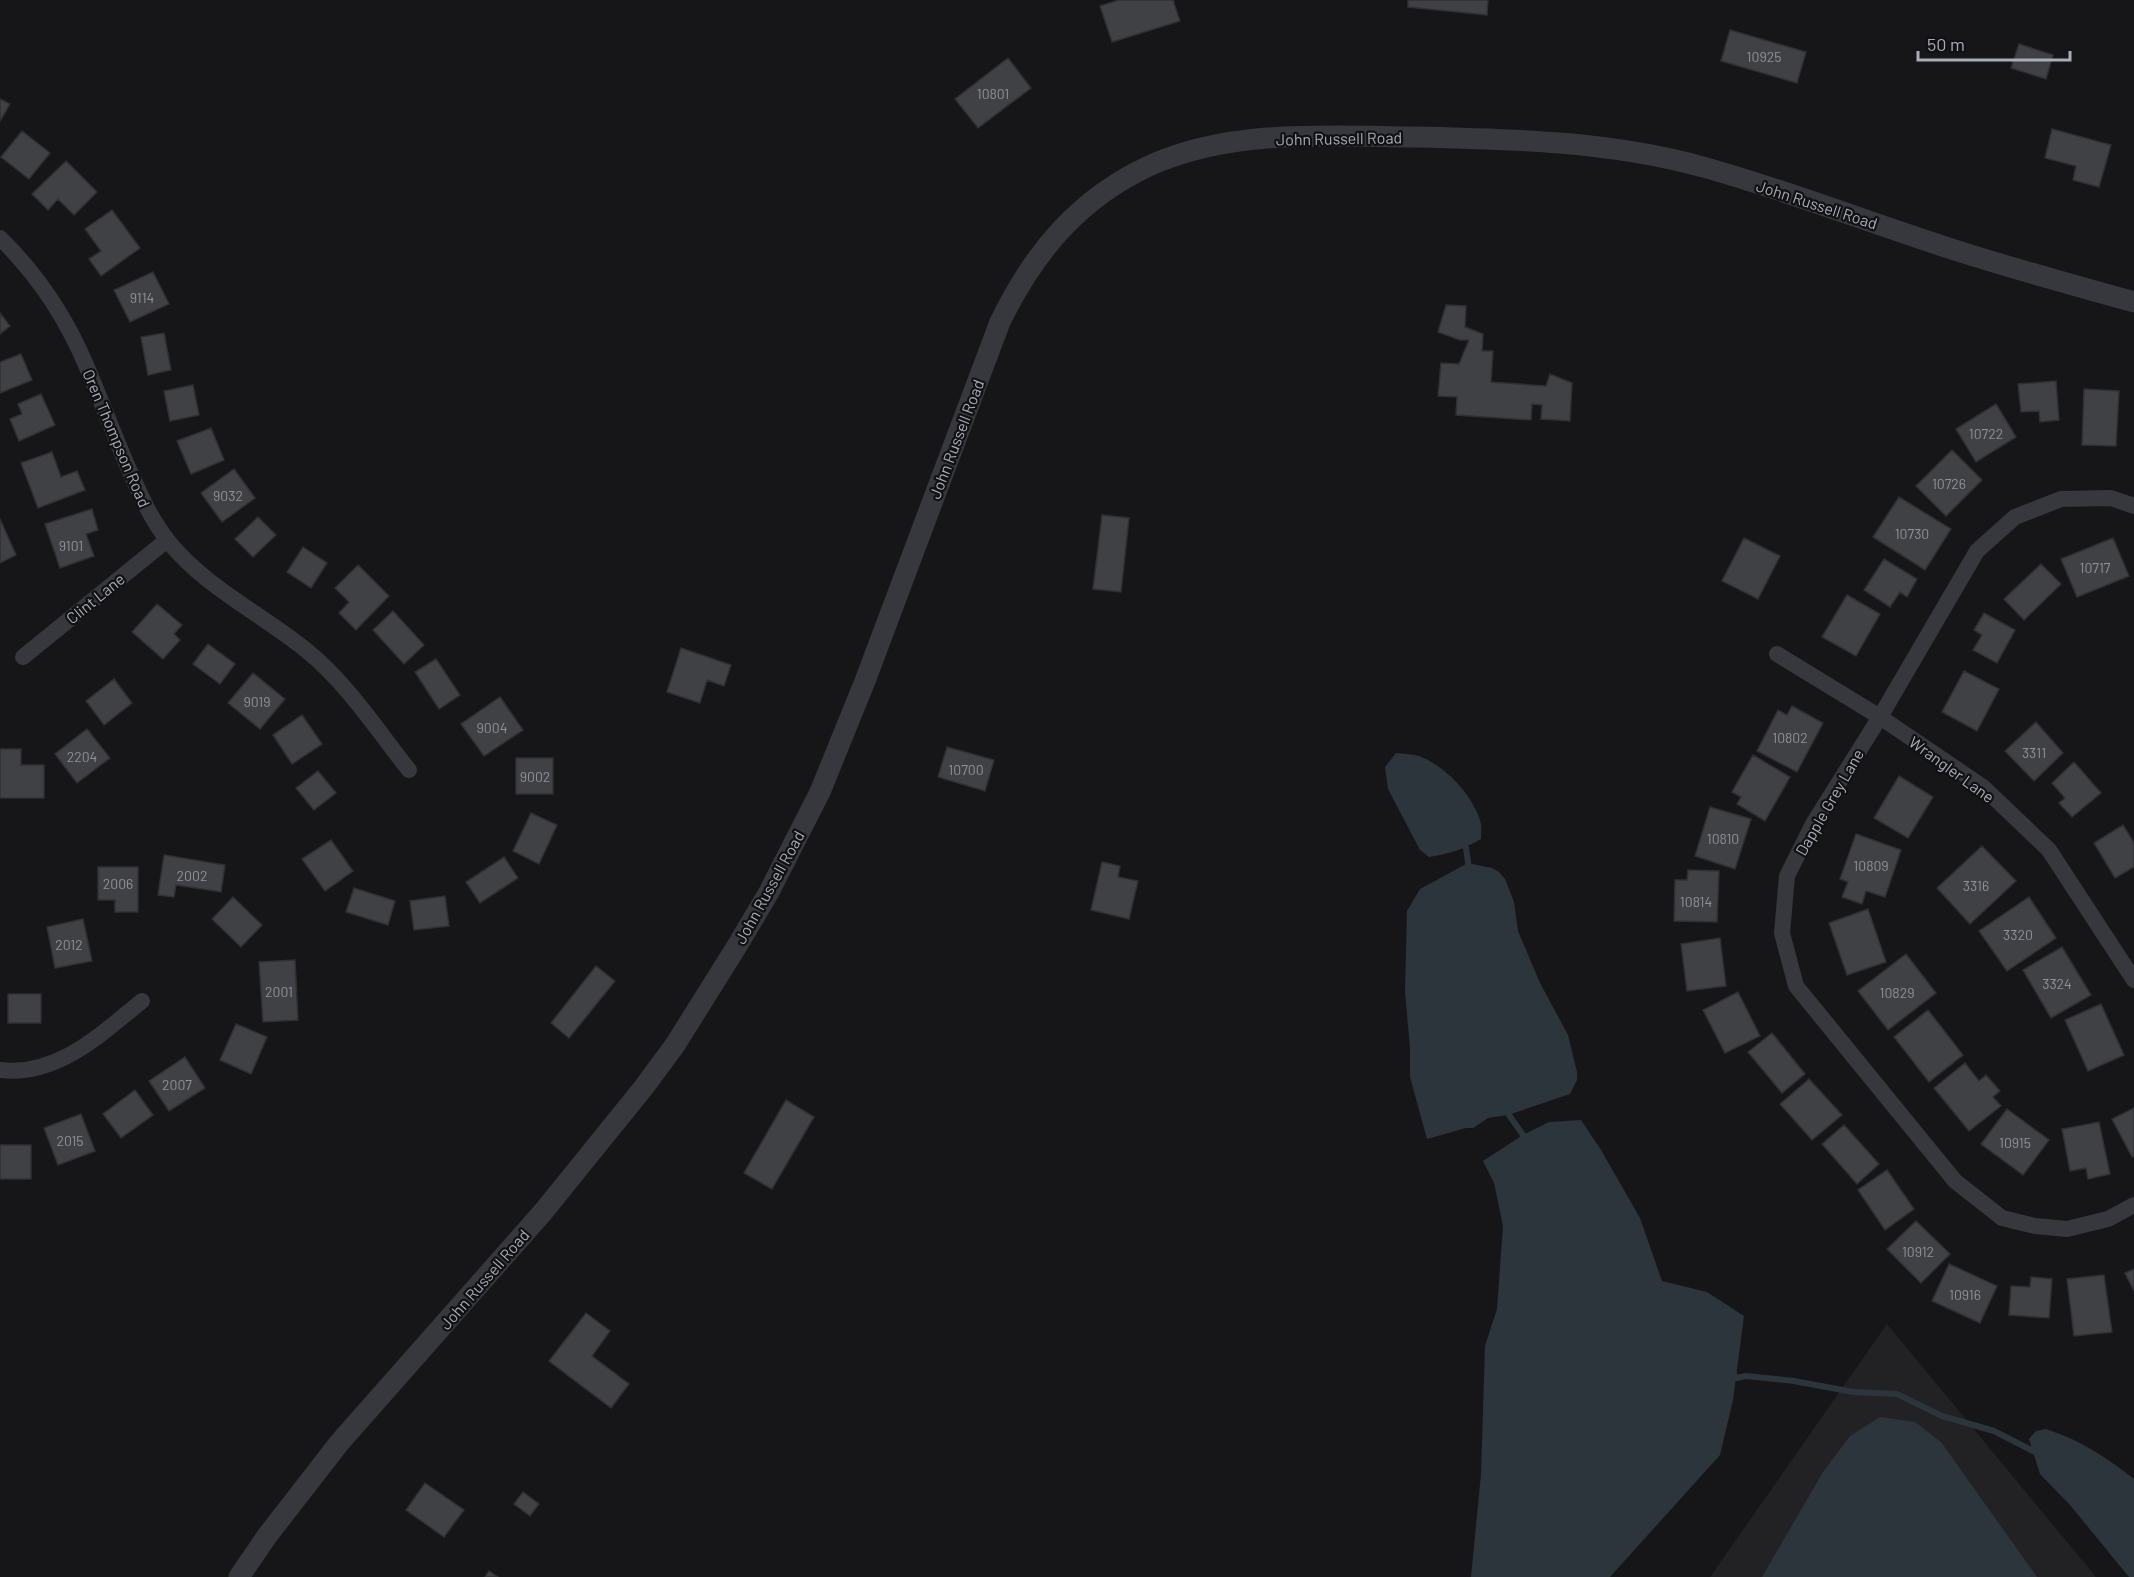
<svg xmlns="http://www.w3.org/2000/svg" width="2134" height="1577" viewBox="0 0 2134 1577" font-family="Barlow,sans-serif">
	<rect width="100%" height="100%" fill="#161618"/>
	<path fill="#222225" d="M1887 1324 2096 1577H1710Z"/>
	<path fill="#2c353c" d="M1396 753C1403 754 1412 754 1419 756 1445 766 1471 793 1480 820 1482 826 1481 833 1481 839 1464 849 1449 854 1429 857L1420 850 1388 789 1385 767Z
		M1468 863 1492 868 1499 872 1505 879 1514 902 1518 931 1540 983 1568 1035 1577 1072V1080L1570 1094 1508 1115 1488 1118 1473 1128H1466L1427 1139 1410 1077V1048L1405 992 1407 911 1420 889Z
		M1581 1120 1601 1150 1640 1218 1662 1281 1707 1292 1744 1316 1733 1400 1720 1455 1610 1577H1471L1481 1474 1485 1346 1497 1309 1503 1226 1494 1183 1483 1161 1523 1135 1549 1122Z
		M1880 1417 1915 1422 1941 1442 2037 1577H1762L1823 1472 1850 1436Z
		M2046 1429C2080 1440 2106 1457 2134 1479V1577H2129L2070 1505 2040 1474 2029 1439 2036 1431Z"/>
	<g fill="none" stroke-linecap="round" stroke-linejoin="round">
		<path stroke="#2c353c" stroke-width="6" d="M1461 842 1466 848 1469 869
			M1507 1107 1509 1115 1523 1135 1522 1143
			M1733 1372 1736 1378 1746 1376 1794 1381 1853 1392 1897 1394 1942 1416 1994 1431 2035 1452"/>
	</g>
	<path fill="#404145" stroke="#303034" stroke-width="1.5" d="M1119 0H1173L1180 21 1112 42 1100 6Z
		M1408 0H1488L1487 15 1408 7Z
		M1730 30 1806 52 1797 83 1721 61Z
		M2019 44 2053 55 2046 79 2011 68Z
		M1008 58 1031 88 978 128 955 99Z
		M0 99 10 104 0 121Z
		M2052 129 2111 145 2099 187 2073 180 2076 166 2045 158Z
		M22 131 50 153 29 179 1 157Z
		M66 161 97 192 74 215 58 199 48 210 32 194Z
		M112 210 140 248 101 276 89 259 101 251 85 229Z
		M153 272 169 304 130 322 114 290Z
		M1446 305 1466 306 1465 327 1483 334 1482 351H1493L1491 382 1546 386 1550 374 1572 383 1570 421 1541 419 1542 405 1532 404 1531 420 1456 415 1457 397 1438 396 1441 363 1459 364 1469 340H1460L1438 332Z
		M0 313 10 326 0 334Z
		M164 333 171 370 148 375 141 337Z
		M21 354 32 380 0 393V362Z
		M2056 381 2059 420 2040 422 2039 411 2021 412 2018 384Z
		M193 385 199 415 170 421 164 391Z
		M2084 389 2119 391 2116 446 2082 445Z
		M41 394 55 425 19 441 10 419 22 414 18 404Z
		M1996 404 2016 437 1976 462 1956 429Z
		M211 428 224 460 191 474 177 441Z
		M1952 450 1982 480 1946 516 1916 486Z
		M52 452 61 477 77 471 85 490 38 508 21 463Z
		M234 469 255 498 222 522 201 493Z
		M1899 497 1951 529 1925 570 1873 537Z
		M92 509 98 530 86 534 94 556 60 568 45 524Z
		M1102 515 1129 518 1121 592 1093 589Z
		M258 517 276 535 253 557 235 539Z
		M0 519 16 555 0 563Z
		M1744 538 1780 556 1758 599 1722 581Z
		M2113 538 2129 576 2077 597 2061 559Z
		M303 547 327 563 311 588 287 572Z
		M1884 559 1917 579 1907 597 1900 592 1890 607 1864 590Z
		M2041 564 2061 584 2024 620 2004 599Z
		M358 565 389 596 356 630 339 613 349 602 335 588Z
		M1847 595 1880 614 1856 656 1822 637Z
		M157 604 182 625 174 634 180 640 163 659 132 632Z
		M393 611 424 645 404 664 373 630Z
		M1984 613 2015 630 1997 663 1973 650 1982 635 1974 630Z
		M208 644 235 664 220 684 193 664Z
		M681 648 731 665 724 686 707 680 700 703 667 692Z
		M436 659 460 695 439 709 415 672Z
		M1964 671 1999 689 1977 731 1942 712Z
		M253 673 285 699 260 729 228 703Z
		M114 679 132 703 104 725 86 701Z
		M500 697 523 730 484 756 461 724Z
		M1792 706 1823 723 1797 772 1757 751 1778 710 1787 715Z
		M302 715 322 744 292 764 273 735Z
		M2036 722 2063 753 2034 781 2005 751Z
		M87 729 110 758 77 783 55 754Z
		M947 747 994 760 985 791 938 777Z
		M0 749H21V765H44V798H0Z
		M1753 755 1790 777 1765 821 1737 804 1741 797 1732 792Z
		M516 758H553V794H516Z
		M2074 762 2101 793 2072 817 2059 803 2065 798 2052 783Z
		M318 771 336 793 314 810 296 788Z
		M1899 776 1933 797 1908 838 1874 818Z
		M1710 807 1751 819 1735 869 1695 856Z
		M531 813 557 825 539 864 513 851Z
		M2123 825 2134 843V867L2115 878 2094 843Z
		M1856 834 1901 850 1885 897 1866 891 1862 904 1842 897 1848 882 1840 879Z
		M331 840 353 871 325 891 302 859Z
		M1982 846 2016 881 1970 924 1937 888Z
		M164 855 225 865 221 892 176 885 174 897 158 895Z
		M504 857 518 878 480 903 466 882Z
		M1102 862 1120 866 1118 877 1138 881 1129 919 1091 910Z
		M98 867H138V912H115V900H98Z
		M1688 870 1719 871 1717 922 1674 921 1675 880H1687Z
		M354 888 395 901 388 925 346 912Z
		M445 896 449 926 414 930 410 901Z
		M233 897 262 925 241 947 212 919Z
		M2029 897 2056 938 2007 971 1979 931Z
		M1868 909 1886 962 1847 975 1829 923Z
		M83 919 92 961 55 968 47 927Z
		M1720 938 1726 986 1687 991 1681 944Z
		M2062 947 2091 995 2051 1018 2023 970Z
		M1906 954 1936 993 1888 1030 1858 991Z
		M295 960 298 1020 263 1022 259 962Z
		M596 966 615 981 569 1038 551 1023Z
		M1738 992 1760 1036 1725 1053 1703 1010Z
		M8 994H41V1023H8Z
		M2101 1004 2124 1055 2088 1071 2065 1020Z
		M1928 1010 1963 1055 1929 1082 1894 1037Z
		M236 1024 267 1037 251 1074 220 1060Z
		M1772 1033 1805 1074 1782 1093 1748 1052Z
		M185 1057 205 1088 169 1111 149 1081Z
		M1965 1063 1979 1081 1986 1075 2000 1091 1993 1097 2001 1106 1969 1131 1934 1088Z
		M1809 1079 1842 1115 1812 1140 1780 1104Z
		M135 1090 153 1115 121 1138 103 1114Z
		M786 1100 814 1117 772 1189 744 1173Z
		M2134 1108V1156L2132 1157 2112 1119Z
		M2007 1109 2049 1140 2023 1175 1981 1144Z
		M81 1114 95 1151 58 1165 44 1128Z
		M2099 1122 2110 1174 2088 1179 2086 1168 2070 1171 2062 1129Z
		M1844 1125 1879 1164 1857 1184 1822 1144Z
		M0 1145H31V1179H0Z
		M1887 1170 1914 1209 1885 1230 1858 1190Z
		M1916 1221 1950 1254 1921 1283 1887 1249Z
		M1949 1264 1997 1286 1980 1323 1932 1301Z
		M2134 1269V1291L2125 1273Z
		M2104 1275 2112 1332 2074 1336 2067 1279Z
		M2031 1277 2052 1279 2049 1318 2009 1315 2011 1286 2030 1287Z
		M586 1313 610 1331 592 1356 629 1384 611 1408 549 1361Z
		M425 1483 464 1510 444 1537 406 1510Z
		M523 1492 539 1504 530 1516 514 1504Z
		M489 1571 498 1577H485Z"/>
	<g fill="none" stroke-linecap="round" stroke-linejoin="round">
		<path stroke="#37383d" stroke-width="16" d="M0 238C36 273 66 318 86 365 100 398 113 432 127 465 139 492 150 518 168 541 205 587 260 613 306 650 347 683 377 730 409 770
			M2134 506 2111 498 2061 499 2015 517 1977 551 1880 717 1813 824 1787 876 1782 933 1796 986 1955 1181 2002 1218 2035 1226 2067 1229 2108 1219 2134 1205
			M1777 654 1880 717 1983 787 2049 850 2134 980
			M23 657 167 540
			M0 1070C57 1077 101 1034 142 1001"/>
		<path stroke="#37383d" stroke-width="21" d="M239 1577 267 1536 340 1442 543 1212 644 1087 675 1045 737 946 769 892 820 792 865 681 1000 322C1034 252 1079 198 1151 165 1232 129 1327 136 1414 137 1510 139 1609 141 1703 167 1790 191 1875 225 1961 252 2018 270 2076 286 2134 302"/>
	</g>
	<g text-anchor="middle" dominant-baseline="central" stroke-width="4.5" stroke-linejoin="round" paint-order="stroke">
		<g font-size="14" fill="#8e929b">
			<text x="1764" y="56">10925</text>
			<text x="993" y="93">10801</text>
			<text x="142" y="297">9114</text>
			<text x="1986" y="433">10722</text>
			<text x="1949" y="483">10726</text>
			<text x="228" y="495">9032</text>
			<text x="1912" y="533">10730</text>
			<text x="71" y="545">9101</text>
			<text x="2095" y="567">10717</text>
			<text x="257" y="701">9019</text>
			<text x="492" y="727">9004</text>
			<text x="1790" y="737">10802</text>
			<text x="2034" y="752">3311</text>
			<text x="82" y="756">2204</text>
			<text x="966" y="769">10700</text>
			<text x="535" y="776">9002</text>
			<text x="1723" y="838">10810</text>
			<text x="1871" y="865">10809</text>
			<text x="192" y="875">2002</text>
			<text x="118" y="883">2006</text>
			<text x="1976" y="885">3316</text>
			<text x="1696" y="901">10814</text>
			<text x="2018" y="934">3320</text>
			<text x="69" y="944">2012</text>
			<text x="2057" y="983">3324</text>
			<text x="279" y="991">2001</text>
			<text x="1897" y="992">10829</text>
			<text x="177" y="1084">2007</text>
			<text x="70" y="1140">2015</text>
			<text x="2015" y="1142">10915</text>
			<text x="1918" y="1251">10912</text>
			<text x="1965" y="1294">10916</text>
		</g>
		<g font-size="16" fill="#a8adb8" stroke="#111113">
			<text transform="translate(1339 138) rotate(-1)">John Russell Road</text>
			<text transform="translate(1817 204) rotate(18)">John Russell Road</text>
			<text transform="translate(117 438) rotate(67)">Oren Thompson Road</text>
			<text transform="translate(956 439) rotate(-69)">John Russell Road</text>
			<text transform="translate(95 598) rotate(-39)">Clint Lane</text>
			<text transform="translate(1952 769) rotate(36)">Wrangler Lane</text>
			<text transform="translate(1829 802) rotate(-60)">Dapple Grey Lane</text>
			<text transform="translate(769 887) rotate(-61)">John Russell Road</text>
			<text transform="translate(484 1279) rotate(-49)">John Russell Road</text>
		</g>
	</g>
	<path d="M1918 51v9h152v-9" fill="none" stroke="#a8adb8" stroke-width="3"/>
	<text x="1927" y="51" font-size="18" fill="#a8adb8" stroke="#111113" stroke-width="4.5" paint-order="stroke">50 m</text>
</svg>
